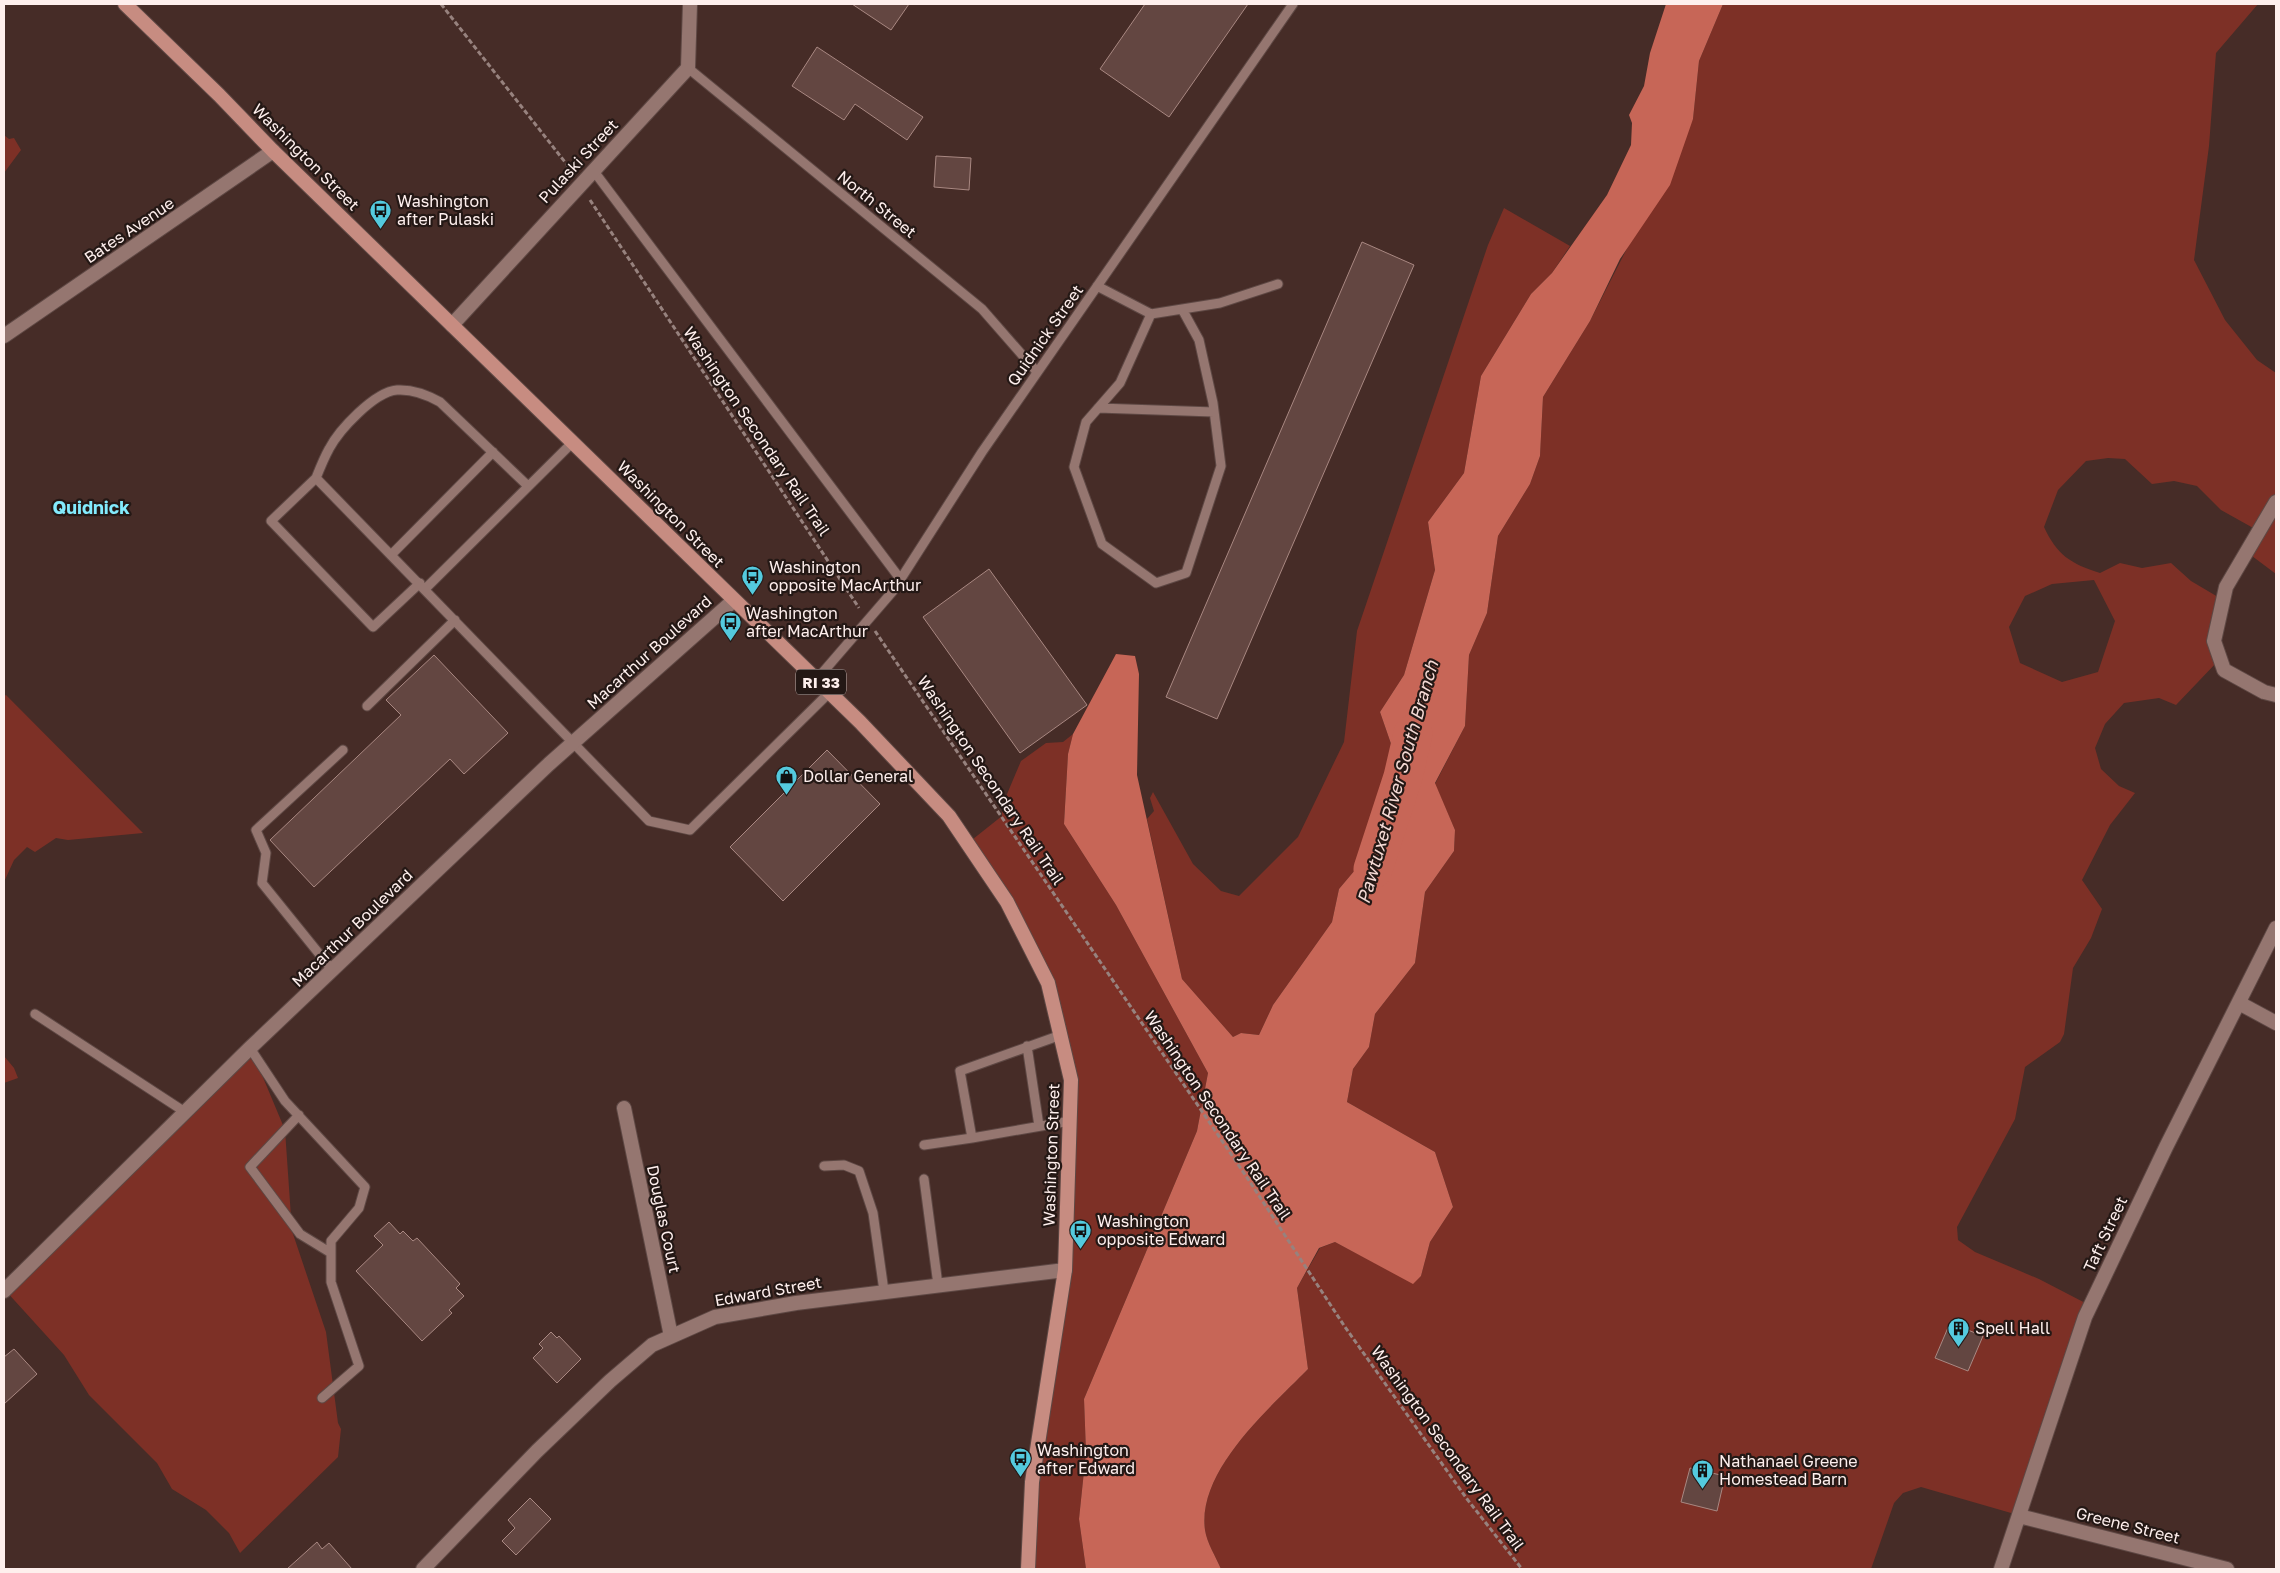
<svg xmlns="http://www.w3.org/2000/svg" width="2280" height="1573" viewBox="0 0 2280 1573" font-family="'Golos Text',sans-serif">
	<rect width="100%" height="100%" fill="#462c27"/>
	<path fill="#7d3026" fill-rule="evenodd" d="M1723 4H2258L2216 53 2209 146 2194 260 2225 320 2257 360 2276 373V574L2248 553 2255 529 2221 510 2197 486 2174 481 2152 484 2125 459 2108 458 2086 461 2058 490 2044 527C2057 555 2071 564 2100 573L2120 563 2142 568 2171 563 2191 581 2218 597V661L2176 705 2159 698 2124 703 2105 724 2095 748 2101 769 2119 786 2135 793 2110 825 2082 880 2102 909 2091 938 2073 968 2064 1034 2060 1042 2025 1067 2015 1119 1957 1227 1958 1240 1975 1252 2039 1279 2093 1307 2018 1515 1921 1487 1903 1493 1894 1503 1871 1569H1221C1216 1557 1207 1543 1205 1530 1197 1470 1270 1408 1308 1369L1297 1288 1320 1248 1335 1242 1413 1283 1421 1276 1430 1242 1453 1207 1435 1152 1347 1102 1353 1069 1369 1047 1375 1014 1415 963 1425 892 1454 851 1455 830 1435 784 1465 726 1469 655 1487 613 1498 536 1530 484 1540 456 1543 397 1590 321 1693 119 1699 61ZM2094 580 2115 621 2098 672 2062 682 2020 663 2009 627 2025 596 2052 584Z
		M4 135 9 139 14 138 21 150 4 173Z
		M1504 208 1570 246 1552 273 1531 294 1481 376 1464 473 1428 522 1435 570 1404 675 1380 712 1398 764 1400 793 1393 813 1371 851 1339 889 1332 922 1273 1005 1259 1035 1241 1033 1233 1037 1182 979 1147 819 1154 811 1150 798 1153 792 1193 864 1221 891 1239 896 1298 837 1344 742 1357 631 1488 245Z
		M6 695 143 833 68 840 56 838 35 852 27 847 14 860 4 882V696Z
		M1073 734 1068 754 1064 824 1116 905 1208 1073 1197 1131 1084 1399 1086 1452 1079 1519 1086 1569H1028L1063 1274 1069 1080 1049 993 968 843 1002 816V806L1021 761 1046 743 1063 742Z
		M248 1052 262 1075 285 1130 292 1231 326 1332 338 1423 341 1429 338 1457 240 1553 229 1533 206 1510 172 1489 157 1463 89 1395 64 1355 5 1290Z
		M4 1056 14 1068 18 1078 4 1083Z"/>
	<path fill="#c76657" d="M1666 4H1723L1699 61 1693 119 1670 185 1620 259 1590 321 1543 397 1540 456 1530 484 1498 536 1487 613 1469 655 1465 726 1435 783 1455 830 1454 851 1425 892 1415 963 1375 1014 1369 1047 1353 1069 1347 1102 1435 1152 1453 1207 1430 1242 1421 1276 1413 1284 1335 1242 1319 1248 1297 1288 1308 1369C1270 1408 1197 1470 1205 1530 1207 1543 1216 1557 1221 1569H1086L1079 1519 1086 1452 1084 1399 1197 1131 1208 1073 1116 905 1064 824 1068 754 1073 734 1116 654 1135 656 1139 674 1137 775 1182 979 1233 1037 1241 1033 1259 1035 1273 1005 1332 922 1339 889 1371 851 1393 813 1400 793 1398 764 1380 712 1404 675 1435 570 1428 522 1464 473 1481 376 1531 294 1552 273 1607 195 1631 145 1632 123 1629 115 1644 86 1650 53Z"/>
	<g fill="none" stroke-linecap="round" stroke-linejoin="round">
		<path stroke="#c76657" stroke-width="39" d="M1373 869 1403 777 1413 734"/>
	</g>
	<path fill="#634641" stroke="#a98882" d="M852 4H909L891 30Z
		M1145 4H1248L1169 117 1100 69Z
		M817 47 923 117 907 140 855 104 844 120 792 86Z
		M936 156 971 158 969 190 934 187Z
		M1362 242 1414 265 1217 719 1166 697Z
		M989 569 1087 705 1020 753 923 617Z
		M434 655 508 733 464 774 450 759 314 887 270 840 401 715 386 700Z
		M827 750 880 804 783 901 730 847Z
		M389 1222 400 1234 403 1231 413 1241 417 1238 460 1284 456 1288 464 1296 449 1310 452 1313 422 1341 356 1271 383 1245 374 1236Z
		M1950 1323 1983 1336 1968 1371 1935 1358Z
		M551 1332 557 1338 559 1336 581 1359 557 1383 533 1358 543 1348 539 1344Z
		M14 1349 37 1374 4 1404V1357Z
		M1690 1468 1725 1476 1717 1511 1681 1502Z
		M530 1498 551 1519 516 1555 502 1541 515 1528 508 1520Z
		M317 1542 322 1549 329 1543 352 1569H287Z"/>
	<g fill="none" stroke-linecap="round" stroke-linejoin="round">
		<defs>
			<path id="service" d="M688 68 982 309 1037 372
				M593 170 901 580
				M1097 286 1151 314 1220 303 1278 284
				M1151 314 1120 383 1086 422 1074 467 1102 544 1156 583 1186 573 1221 466 1213 403 1199 340 1182 309
				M1098 408 1214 412
				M316 478C320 468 324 458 329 449 339 430 374 392 397 390 413 389 426 394 440 402L528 486
				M391 555 493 452
				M420 583 373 627 271 521 316 478 649 821 690 830 830 692
				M425 589 573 442
				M817 679 893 591 982 452 1293 4
				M367 706 455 620
				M333 971 262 883 266 853 256 830 343 750
				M35 1014 185 1112
				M1061 1035 960 1071 972 1138 1070 1121
				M1027 1046 1039 1126
				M250 1048 285 1101 365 1187 359 1208 331 1241V1282L359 1366 322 1398
				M299 1115 250 1167 300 1234 331 1253
				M924 1145 972 1138
				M824 1166 844 1165 859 1171 873 1213 884 1291
				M924 1179 938 1285"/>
			<path id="minor" d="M452 325 688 68 690 4
				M4 336 273 151
				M2276 502 2226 587 2214 641 2224 670 2264 692 2276 695
				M2239 1003 2276 1023
				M624 1108 671 1336
				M4 1291 250 1048 549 764 733 601
				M2019 1516 2227 1569
				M423 1569 537 1451 610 1381 652 1345 715 1317 796 1303 1065 1270
				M2001 1569 2085 1317 2166 1147 2276 928"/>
			<path id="primary" d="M125 4 219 95 273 151 860 722 949 816 1007 902 1048 983 1071 1080 1065 1270 1032 1482 1028 1569"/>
		</defs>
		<use href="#service" stroke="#5e4844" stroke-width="11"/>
		<use href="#minor" stroke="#5e4844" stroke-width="16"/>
		<use href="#primary" stroke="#5e4844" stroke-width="16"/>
		<path stroke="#97827e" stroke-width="3" stroke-dasharray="5 2.5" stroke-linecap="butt" d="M441 4 572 171
			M590 200 859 608
			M875 631 1248 1179 1345 1327 1467 1499 1522 1569"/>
		<use href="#service" stroke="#957670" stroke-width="9"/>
		<use href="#minor" stroke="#957670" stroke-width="14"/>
		<use href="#primary" stroke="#c78c81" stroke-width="14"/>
	</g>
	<defs>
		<symbol id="bus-pin" viewBox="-11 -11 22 30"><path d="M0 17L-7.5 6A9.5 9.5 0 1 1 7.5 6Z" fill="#54cade" stroke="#241815"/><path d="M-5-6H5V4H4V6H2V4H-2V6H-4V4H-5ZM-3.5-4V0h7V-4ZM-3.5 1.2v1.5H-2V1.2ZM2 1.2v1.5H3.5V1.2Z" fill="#111"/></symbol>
		<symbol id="shop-pin" viewBox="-11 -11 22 30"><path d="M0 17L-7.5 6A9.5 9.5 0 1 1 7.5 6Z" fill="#54cade" stroke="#241815"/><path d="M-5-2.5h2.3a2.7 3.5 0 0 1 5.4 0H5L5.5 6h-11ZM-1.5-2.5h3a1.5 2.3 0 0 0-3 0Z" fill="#111"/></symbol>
		<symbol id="building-pin" viewBox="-11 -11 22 30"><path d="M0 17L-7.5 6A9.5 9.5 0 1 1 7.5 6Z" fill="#54cade" stroke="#241815"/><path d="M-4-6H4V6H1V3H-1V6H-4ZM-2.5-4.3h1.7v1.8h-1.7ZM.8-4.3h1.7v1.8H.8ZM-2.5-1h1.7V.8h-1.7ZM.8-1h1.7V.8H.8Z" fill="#111"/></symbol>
	</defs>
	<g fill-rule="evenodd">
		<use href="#bus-pin" x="368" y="198" width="25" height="34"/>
		<use href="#bus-pin" x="740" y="564" width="25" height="34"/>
		<use href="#bus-pin" x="718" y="610" width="25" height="34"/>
		<use href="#shop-pin" x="774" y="764" width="25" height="34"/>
		<use href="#bus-pin" x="1068" y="1218" width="25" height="34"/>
		<use href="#building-pin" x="1946" y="1316" width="25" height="34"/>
		<use href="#bus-pin" x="1008" y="1446" width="25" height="34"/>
		<use href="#building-pin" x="1690" y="1458" width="25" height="34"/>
	</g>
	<g text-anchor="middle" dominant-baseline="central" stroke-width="4.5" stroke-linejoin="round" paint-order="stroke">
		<rect fill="#241815" stroke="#bdaeac" stroke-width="1" x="796" y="669.5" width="50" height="25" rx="4"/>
		<g font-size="15" font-weight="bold" fill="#feefed">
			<text x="821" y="682">RI 33</text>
		</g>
		<g font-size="16" fill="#feefed" stroke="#241815">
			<text transform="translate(306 157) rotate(45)">Washington Street</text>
			<text transform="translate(578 161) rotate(-47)">Pulaski Street</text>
			<text transform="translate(877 204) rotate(39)">North Street</text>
			<text transform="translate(129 230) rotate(-34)">Bates Avenue</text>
			<text transform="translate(1045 335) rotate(-55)">Quidnick Street</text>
			<text transform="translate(757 431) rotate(56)">Washington Secondary Rail Trail</text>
			<text transform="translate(671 514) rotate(45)">Washington Street</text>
			<text transform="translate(649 652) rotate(-42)">Macarthur Boulevard</text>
			<text transform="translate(991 780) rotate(56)">Washington Secondary Rail Trail</text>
			<text transform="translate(352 928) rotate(-44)">Macarthur Boulevard</text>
			<text transform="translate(1218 1115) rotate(56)">Washington Secondary Rail Trail</text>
			<text transform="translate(1051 1155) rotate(-88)">Washington Street</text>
			<text transform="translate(664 1219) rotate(78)">Douglas Court</text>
			<text transform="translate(2105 1234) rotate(-65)">Taft Street</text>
			<text transform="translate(768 1291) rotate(-10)">Edward Street</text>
			<text transform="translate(1448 1448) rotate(54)">Washington Secondary Rail Trail</text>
			<text transform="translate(2128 1525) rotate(14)">Greene Street</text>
		</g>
		<g font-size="16" fill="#feefed" stroke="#241815" text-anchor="start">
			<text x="397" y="201">Washington<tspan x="397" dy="18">after Pulaski</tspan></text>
			<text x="769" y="567">Washington<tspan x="769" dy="18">opposite MacArthur</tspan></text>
			<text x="746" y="613">Washington<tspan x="746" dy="18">after MacArthur</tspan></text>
			<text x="803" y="776">Dollar General</text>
			<text x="1097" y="1221">Washington<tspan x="1097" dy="18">opposite Edward</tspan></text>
			<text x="1975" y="1328">Spell Hall</text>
			<text x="1037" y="1450">Washington<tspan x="1037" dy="18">after Edward</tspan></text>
			<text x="1719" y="1461">Nathanael Greene<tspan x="1719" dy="18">Homestead Barn</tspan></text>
		</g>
		<g font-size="18" font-weight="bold" fill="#83ebfd" stroke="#241815">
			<text x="91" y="507">Quidnick</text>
		</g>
		<g font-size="18" font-style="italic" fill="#f5dad5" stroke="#241815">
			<text transform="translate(1397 782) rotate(-74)">Pawtuxet River South Branch</text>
		</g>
	</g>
	<rect width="2280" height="1573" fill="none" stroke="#feefed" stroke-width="10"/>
</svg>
